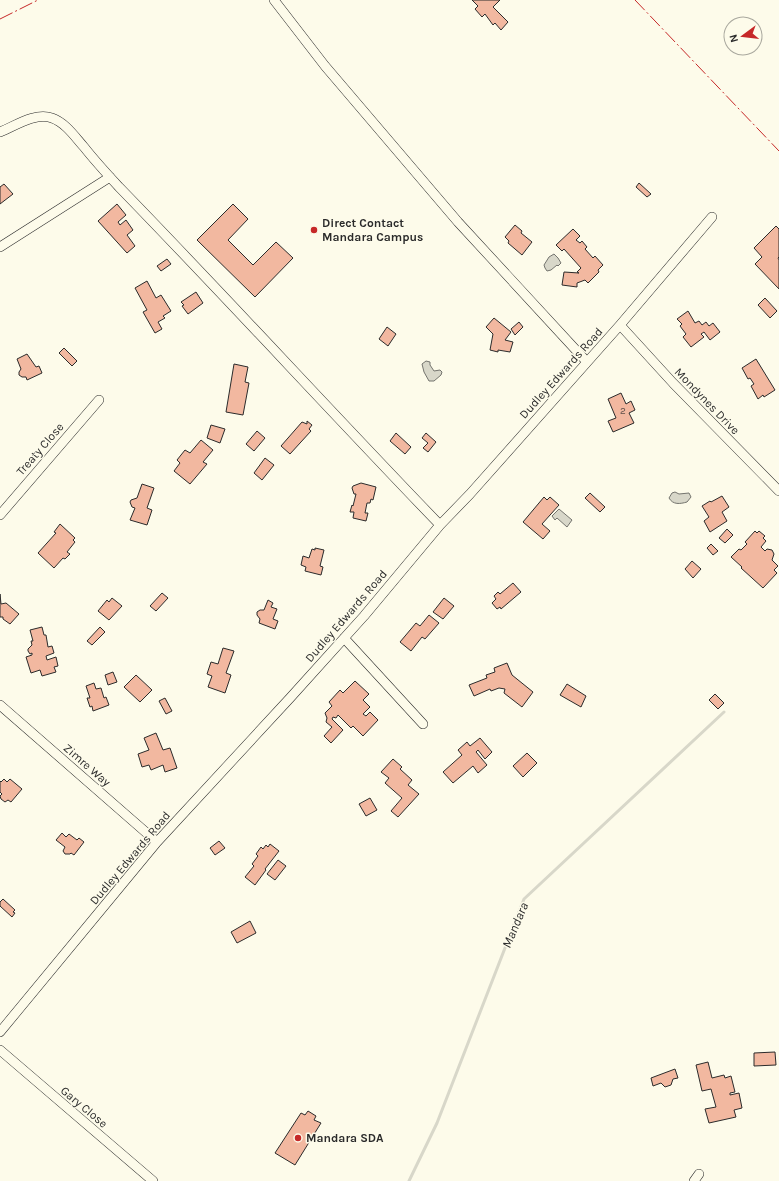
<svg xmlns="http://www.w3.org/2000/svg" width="779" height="1181" viewBox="0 0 779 1181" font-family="Karla,sans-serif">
	<rect width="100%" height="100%" fill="#fdfbea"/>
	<path fill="#d8d7c9" stroke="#74746e" d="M554 254 558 258 561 263 558 266 557 265 551 270 547 271 545 268 544 265 549 257Z
		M426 361 430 362V365L434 371 440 370 442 372 441 375 434 381H429L424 372 422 364Z
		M675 492 679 494 689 493 691 497 687 502C680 504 673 505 669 498L672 493Z
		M559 509 572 520 567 527 557 518 555 520 552 516Z"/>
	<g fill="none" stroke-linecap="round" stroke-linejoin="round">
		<path stroke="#d8d7c9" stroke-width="3" d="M409 1181 437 1123 524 899 724 712"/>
	</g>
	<path fill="#f2b8a0" stroke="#2b2b2b" d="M472 0H500L493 7 508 22 501 30 495 23 493 25 485 14 482 17 475 9 478 6Z
		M639 183 651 194 647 197 636 187Z
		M4 184 13 194 0 204V187Z
		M117 204 126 215 118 222 120 225 126 220 133 230 127 235 135 246 127 253 98 221Z
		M233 204 248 219 228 240 253 265 276 242 293 258 255 297 197 240Z
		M515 225 522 231 521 233 532 242 522 255 508 243 509 241 505 237Z
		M776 226 779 229V257L778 258 779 260V289L755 264 762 257 754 248Z
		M573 229 580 236 576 240 580 243 582 241 587 247 585 249 593 258 595 256 603 265 598 270 599 272 588 283 585 280 577 283V287L562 285 564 272 579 273 577 272 581 268 564 249 562 251 556 245Z
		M167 259 171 264 161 271 157 266Z
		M147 281 156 298 161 295 171 311 163 316 165 318 158 322 162 329 155 333 143 312 147 310 135 288Z
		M196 292 203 303 188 314 182 306 184 305 181 302Z
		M765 298 777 311 770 318 758 305Z
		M688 311 695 323 699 321 702 325 706 322 709 326 713 323 720 332 710 340 704 332 701 334 704 337 691 347 683 337 686 334 680 326 682 324 677 319Z
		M494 318 511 332 505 340 513 342 510 352 498 350V352L490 350 493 334 486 327Z
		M519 322 523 327 515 335 511 329Z
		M387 327 396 334 388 346 379 339Z
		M64 348 77 361 72 366 59 353Z
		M27 354 36 367 39 366 42 373 27 380 26 377H22L19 375V372L21 369 17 359Z
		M756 359 775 390 764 397 763 395 758 399 751 386 754 384 750 378 748 379 742 368Z
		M234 364 248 367 245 382 249 383 243 415 226 412Z
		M621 393 626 404 631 401 635 410 629 413 634 423 613 432 608 421 616 418 608 399Z
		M307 421 312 425 309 429 311 431 290 454 281 446 302 422 307 424Z
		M211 425 225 429 220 443 207 438Z
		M257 431 265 438 254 451 246 444Z
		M396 433 411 447 405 454 390 441Z
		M426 433 436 442 428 452 423 448 428 443 422 438Z
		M201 440 213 450 203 462 207 464 190 484 174 471 180 463 177 460 185 450 190 453Z
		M265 458 274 465 262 480 254 473Z
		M361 483 376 487 373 500 371 499 370 503H367L365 513H368L366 521 353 518 354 512H350L352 505 353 506 356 494H354L352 488 353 486Z
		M142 484 154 488 147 508 152 510 147 525 130 520 135 508 132 507 130 502 131 500 137 498Z
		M590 493 605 507 600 512 585 498Z
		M722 496 729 507 722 512 727 521 710 532 704 521 709 517 702 506 710 501 711 502Z
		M544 497 547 500 550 497 559 505 542 524 550 531 543 539 523 522Z
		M60 524 75 538 73 540 75 542 67 552 70 554 65 559 63 558 54 568 38 553 56 533 54 532Z
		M727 529 733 535 725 543 719 538Z
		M755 531 757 533 759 531 765 536 763 538 766 541 761 547 765 551 767 549 772 550 774 554 772 560 778 566 774 570 777 573 763 588 741 568 742 567 731 557 739 549 741 550 747 544 745 542Z
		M711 544 718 551 713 555 707 548Z
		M315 548 324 550 320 566 323 567 321 575 305 571 306 567 301 565 303 556 309 558 312 549 315 550Z
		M692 561 701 569 693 578 685 569Z
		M513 583 521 592 501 609 500 607 497 609 492 603 496 599 494 596 498 592 500 594Z
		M162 593 168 598 156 611 150 606Z
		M0 594 1 604 6 603 19 614 10 624 3 619V617H0Z
		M112 598 122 606 109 620 98 611 107 600 109 602Z
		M444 598 454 606 443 619 433 612Z
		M268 600 273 603 271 607 277 609 273 619 278 621 275 629 259 623 260 619 257 615V612L260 610H264Z
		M429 615 439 623 425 639 422 637 411 651 400 642 416 623 420 626Z
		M42 627 44 635H46L48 647 52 646 54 653 46 656 47 660 56 657 58 666 54 667 56 672 42 676 40 670 31 673 26 657 32 655V653L30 654 28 651V649L32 645 31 641H33L30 630Z
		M100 627 105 632 92 645 87 641Z
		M223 648 234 651 226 673 231 675 225 693 208 687 212 676 207 674 211 662 218 664Z
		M507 663 512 675 533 692 522 707 504 693 505 689 499 688 491 691 490 689 474 696 469 685 487 678 486 675 495 672 494 668Z
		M113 672 117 682 108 685 105 675Z
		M136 675 152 690 140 702 124 687Z
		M355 681 369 694 363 700 370 707 363 714 366 716 370 712 378 720 363 736 353 726 351 728 338 715 336 718 333 717 332 719 343 730 331 743 324 736 332 727 326 722 327 718 325 713 332 706 329 702 340 690 343 693Z
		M94 683 96 689 101 688 104 698 106 697 109 705 93 711 92 706 90 707 87 698H90L86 686Z
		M567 684 586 696 581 707 560 695Z
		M715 694 724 703 718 709 709 700Z
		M165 698 172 711 166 714 159 701Z
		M156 733 163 750 170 748 177 768 165 772 163 765 151 770 149 765 142 767 138 754 149 750 144 738Z
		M480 738 492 752 485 759 478 750 476 752 487 765 478 773 473 766 453 783 443 772 462 755 458 750 467 742 470 746Z
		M527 753 537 763 523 777 513 766Z
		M393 759 402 767 400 769 412 780 408 785 419 794 398 817 391 811 402 798 385 783 389 778 381 772Z
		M4 779 7 782 10 779 22 789 11 802 8 800 5 802 1 799 0 796 2 794 0 792V781L1 782Z
		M370 798 377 810 366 816 359 804Z
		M62 833 66 837 69 834 77 840 79 838 84 842 74 855 71 853 70 854H65L63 851 65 847 56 840Z
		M219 841 225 848 215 855 210 848Z
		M270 844 279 851 265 869 266 870 255 885 245 877 254 866 252 864 258 856 256 854 261 847 263 849 266 845 268 847Z
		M278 860 286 866 275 880 267 874Z
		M3 899 15 910 13 912 15 913 12 917 0 906V902Z
		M250 921 256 933 237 943 231 932Z
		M775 1052 776 1065 754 1066V1053Z
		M708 1062 712 1078 724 1075 725 1078 731 1076 735 1092 730 1093V1095L739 1093 742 1108 734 1110 736 1117 709 1123 705 1109 716 1107 711 1089 702 1091 696 1065Z
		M675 1069 678 1078 673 1079 671 1085 665 1087 661 1083 653 1086 651 1078Z
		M308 1111 316 1116 314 1120 321 1123 295 1165 275 1153 301 1113 305 1115Z"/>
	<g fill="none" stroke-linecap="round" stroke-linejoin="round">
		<defs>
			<path id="minor" d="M274 0 325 66 458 222 587 362
				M0 132C15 126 35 112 52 118 66 123 75 137 84 147 95 161 107 174 119 187 227 298 332 413 440 525
				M0 247 110 177
				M620 325 673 383 779 491
				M0 515 99 400
				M344 638 423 724
				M0 705 157 842
				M0 1032 157 842 290 698 364 616 440 525 470 494 620 325 712 217
				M0 1050 153 1181
				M694 1181 699 1174"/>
		</defs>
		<use href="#minor" stroke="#2b2b2b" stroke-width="10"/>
		<use href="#minor" stroke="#fdfbea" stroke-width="9"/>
		<path stroke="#c62828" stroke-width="1" stroke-dasharray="14 3 2 3" stroke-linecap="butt" d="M635 0 779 151
			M0 19 38 0"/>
	</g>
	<g fill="#c62828" stroke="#fdfbea" stroke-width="1.5">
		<circle cx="314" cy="230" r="4"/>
		<circle cx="298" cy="1138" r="4"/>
	</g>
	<g text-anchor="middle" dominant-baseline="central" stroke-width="3" stroke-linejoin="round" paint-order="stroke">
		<g font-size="10" fill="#5d4e48">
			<text x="623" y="411">2</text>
		</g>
		<g font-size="12" font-weight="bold" fill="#2b2b2b" stroke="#fdfbea" text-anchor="start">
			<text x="322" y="223">Direct Contact<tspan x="322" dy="14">Mandara Campus</tspan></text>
			<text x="306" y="1138">Mandara SDA</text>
		</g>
		<g font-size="12" fill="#2b2b2b" stroke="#fdfbea">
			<text transform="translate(561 373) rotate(-48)">Dudley Edwards Road</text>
			<text transform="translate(707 401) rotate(46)">Mondynes Drive</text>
			<text transform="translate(40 449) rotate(-49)">Treaty Close</text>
			<text transform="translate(346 616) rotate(-49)">Dudley Edwards Road</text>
			<text transform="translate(87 765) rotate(41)">Zimre Way</text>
			<text transform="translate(130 858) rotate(-50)">Dudley Edwards Road</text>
			<text transform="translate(84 1107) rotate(40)">Gary Close</text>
		</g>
		<g font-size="13" font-style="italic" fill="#2b2b2b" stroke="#fdfbea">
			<text transform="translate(515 925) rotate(-67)">Mandara</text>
		</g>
	</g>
	<g transform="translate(743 36) rotate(255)"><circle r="19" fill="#fdfbea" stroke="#a9a89e"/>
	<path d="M0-3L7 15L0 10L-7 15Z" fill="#c62828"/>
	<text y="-6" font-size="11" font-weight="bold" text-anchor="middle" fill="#2b2b2b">N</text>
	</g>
</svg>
